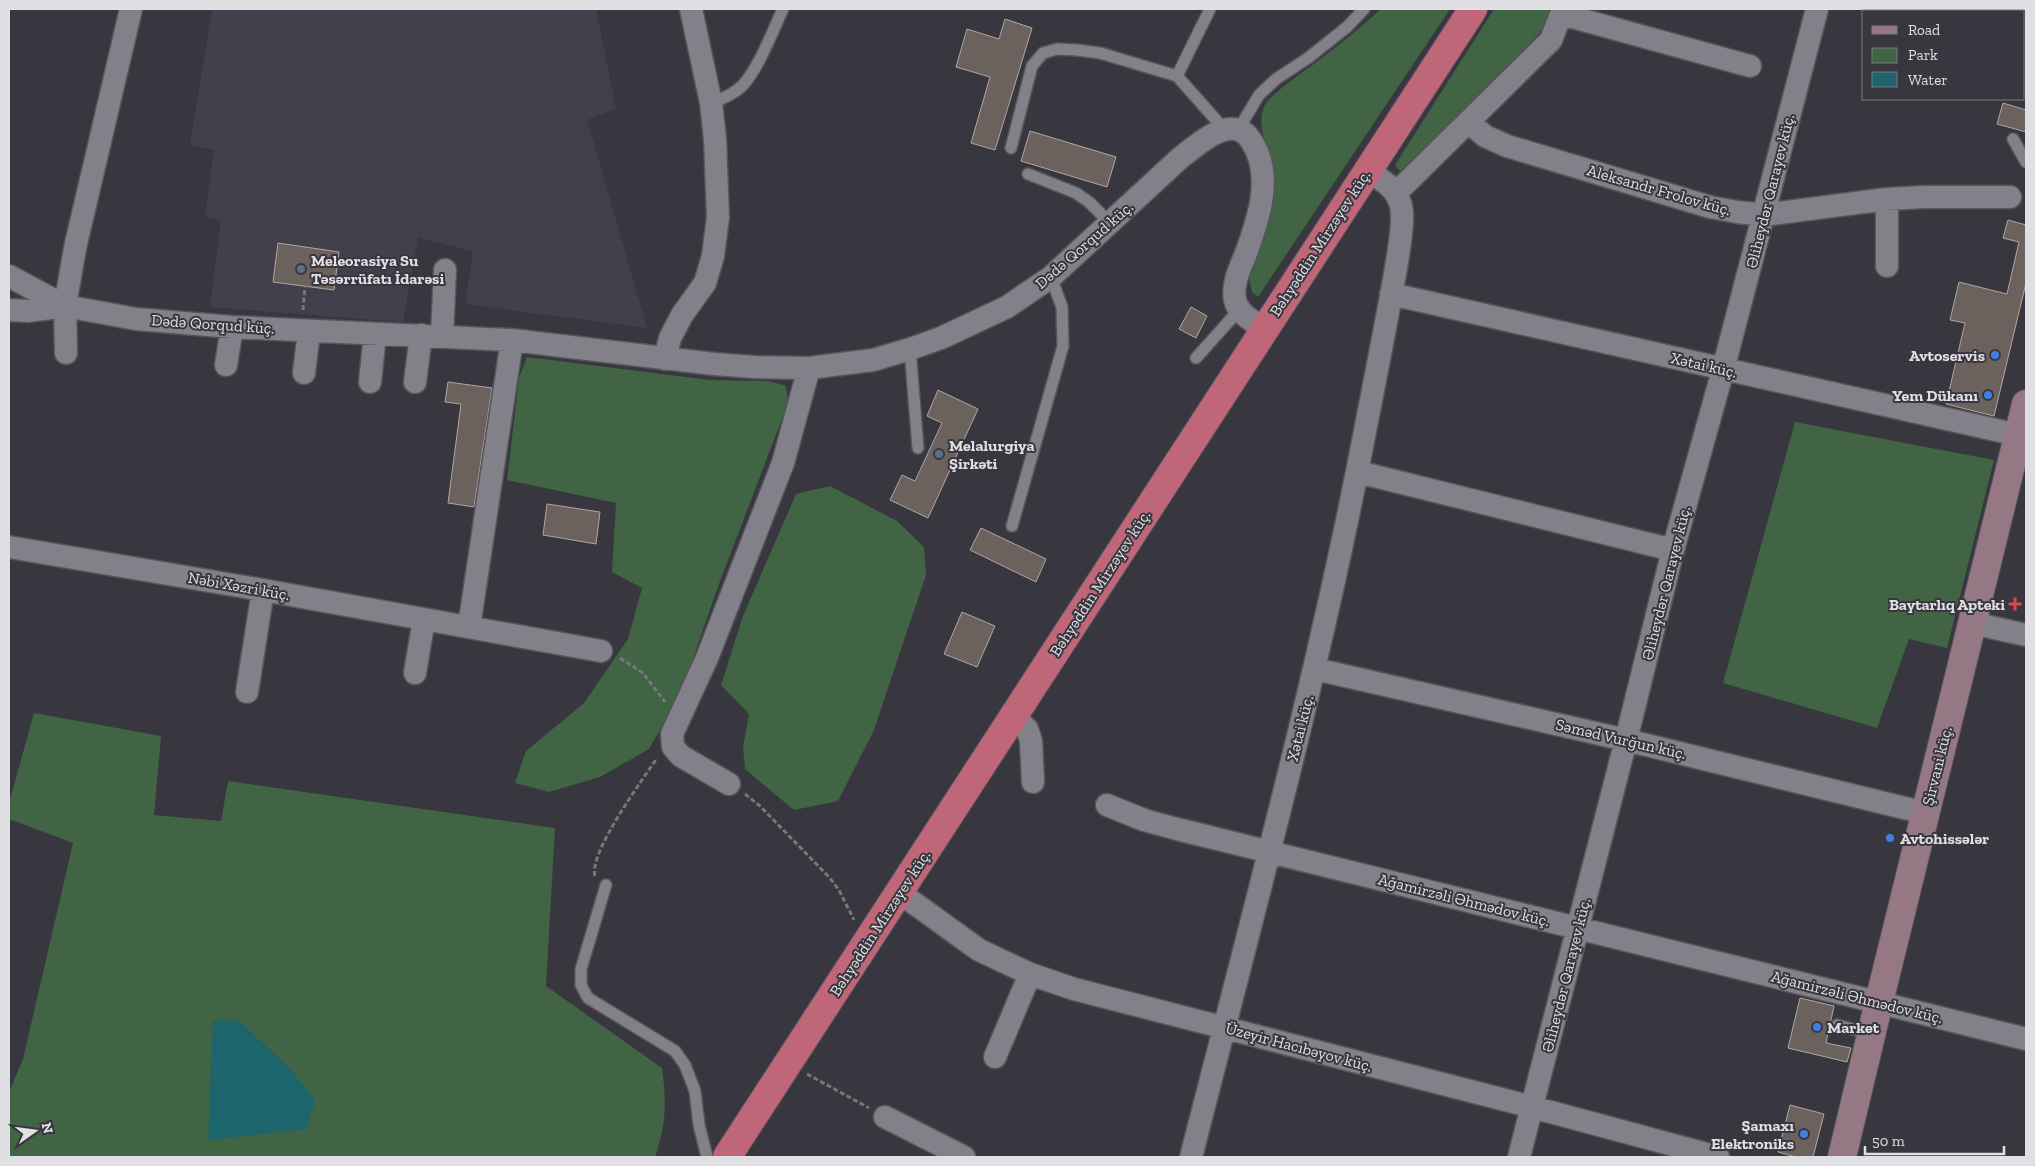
<svg xmlns="http://www.w3.org/2000/svg" width="2035" height="1166" viewBox="0 0 2035 1166" font-family="'Zilla Slab',serif">
	<rect width="100%" height="100%" fill="#38363e"/>
	<path fill="#43404d" d="M212 9H596L616 109 587 120 647 328 465 304 473 252 418 237 403 322 210 307 221 220 205 217 214 150 190 145Z"/>
	<path fill="#416444" d="M1381 9H1450L1258 297 1252 292 1249 279 1268 154C1264 140 1257 119 1265 105 1274 91 1302 73 1315 63 1338 46 1360 28 1381 9Z
		M1494 9H1550L1544 28 1405 177 1395 165Z
		M527 357 710 380 769 381 786 386 788 403 719 584 681 693 649 749 600 777 549 792 515 783 526 751 584 703 628 639 642 588 612 572 616 503 507 480 519 378Z
		M1795 422 1994 460 1947 648 1909 639 1877 728 1723 683Z
		M830 486 897 521 924 547 926 575 874 730 838 801 794 810 745 769 743 747 749 714 721 685 743 616 796 494Z
		M34 713 161 736 154 815 221 821 228 781 555 828 546 986 662 1068C667 1103 666 1124 655 1157H9V1092L23 1059 73 843 9 819V803Z"/>
	<path fill="#1d656c" d="M239 1020 292 1071 315 1100 307 1129 208 1140 213 1021Z"/>
	<path fill="#6b625e" stroke="#b1a7a2" d="M1005 19 1032 28 995 150 971 143 990 77 956 67 967 29 999 39Z
		M2003 103 2026 110V132L1997 124Z
		M1030 131 1116 157 1107 187 1021 161Z
		M2008 220 2026 225V283L1994 416 1946 404 1965 323 1950 320 1959 282 2007 294 2019 242 2003 238Z
		M278 243 339 252 334 290 273 282Z
		M1191 307 1207 316 1196 338 1179 329Z
		M448 382 492 388 474 507 448 503 461 404 445 402Z
		M938 390 978 409 928 518 890 500 902 475 915 481 942 423 927 416Z
		M547 504 600 512 596 544 543 535Z
		M981 528 1046 559 1036 582 970 550Z
		M962 612 995 626 977 667 944 654Z
		M1800 998 1834 1006 1826 1043 1851 1048 1847 1062 1788 1048Z
		M1790 1105 1824 1114 1813 1157H1796L1778 1152Z"/>
	<g fill="none" stroke-linecap="round" stroke-linejoin="round">
		<defs>
			<path id="lane" d="M1177 76 1210 9
				M711 103C722 99 734 94 742 86 758 70 773 30 783 9
				M1238 130 1259 95 1276 79 1308 58 1347 27 1364 9
				M2013 139 2026 162
				M1011 148 1032 66 1043 53 1057 49 1077 50 1100 53 1177 76 1225 130
				M1028 174 1076 193 1089 202 1110 223
				M910 349 918 448
				M1196 358 1239 310
				M1012 526 1063 346 1062 307 1051 277
				M606 885 581 969V985L588 998 675 1051 685 1065 695 1091 699 1125 707 1157
				M1837 1025 1871 1034"/>
			<path id="street" d="M1561 14 1750 66
				M1468 122 1485 136 1507 146 1710 207 1737 212 1764 215 1887 199 1924 197H2010
				M1396 193 1551 40 1563 9
				M1887 266V199
				M9 276 65 306 136 319 232 327 512 340 714 364 754 367 809 368 873 360 910 349 941 338 1007 307 1051 277 1179 159C1196 146 1231 112 1250 139 1275 174 1258 221 1245 256 1239 270 1232 285 1235 300 1238 314 1253 321 1264 329
				M1391 294 2018 435
				M9 310 28 311 65 306
				M442 336 445 270
				M66 353 65 306 75 248 131 9
				M665 359 670 338 682 315 705 283 713 256 718 217 715 139 711 103 691 9
				M226 365 232 327
				M304 373 309 331
				M370 382 375 334
				M415 382 421 335
				M1358 472 1673 550
				M9 547 263 590 601 651
				M1972 623 2026 635
				M469 627 512 340
				M1315 669 1626 740 1925 813
				M415 673 424 619
				M247 692 263 590
				M1014 717 1027 729 1031 741 1033 782
				M729 784 681 756 673 747 672 734 707 658 783 463 809 368
				M1107 805 1144 820 1177 829 2026 1039
				M900 893 979 950 1030 974 1074 989 1532 1107 1718 1157
				M995 1057 1030 974
				M885 1117 964 1157
				M1191 1157C1253 914 1319 672 1366 426 1376 375 1386 324 1395 274 1398 254 1403 232 1402 212 1400 190 1385 182 1368 171
				M1519 1157 1626 740 1673 550 1723 370 1817 9"/>
			<path id="secondary" d="M1842 1157 1879 1002 2026 404"/>
			<path id="highway" d="M727 1157 1473 9"/>
		</defs>
		<use href="#lane" stroke="#55545a" stroke-width="14"/>
		<use href="#street" stroke="#55545a" stroke-width="25"/>
		<use href="#secondary" stroke="#55545a" stroke-width="30"/>
		<use href="#highway" stroke="#55545a" stroke-width="30"/>
		<path stroke="#78767d" stroke-width="3" stroke-dasharray="5 2.5" stroke-linecap="butt" d="M303 310 305 286
			M620 658 643 673 665 702
			M745 794 760 806 829 877 839 890 854 920
			M595 876C588 854 643 779 657 758
			M807 1074 869 1108"/>
		<use href="#lane" stroke="#828089" stroke-width="11"/>
		<use href="#street" stroke="#828089" stroke-width="22"/>
		<use href="#secondary" stroke="#957884" stroke-width="28"/>
		<use href="#highway" stroke="#c06679" stroke-width="28"/>
	</g>
	<g fill="#5c6f8a" stroke="#38363e" stroke-width="2">
		<circle cx="301" cy="269" r="5"/>
		<circle cx="939" cy="454" r="5"/>
	</g>
	<g fill="#3f7fe0" stroke="#38363e" stroke-width="2">
		<circle cx="1995" cy="355" r="5"/>
		<circle cx="1988" cy="395" r="5"/>
		<circle cx="1890" cy="838" r="5"/>
		<circle cx="1817" cy="1027" r="5"/>
		<circle cx="1804" cy="1134" r="5"/>
	</g>
	<path fill="#e0444e" stroke="#38363e" stroke-width="2" d="M2012.5 596.5h5v5h5v5h-5v5h-5v-5h-5v-5h5z"/>
	<g text-anchor="middle" dominant-baseline="central" stroke-width="4" stroke-linejoin="round" paint-order="stroke">
		<g font-size="16" fill="#e0dfe4" stroke="#38363e">
			<text transform="translate(1659 190) rotate(16)">Aleksandr Frolov küç.</text>
			<text transform="translate(1770 191) rotate(-76)">Əliheydər Qarayev küç.</text>
			<text transform="translate(1320 243) rotate(-57)">Bəhyəddin Mirzəyev küç.</text>
			<text transform="translate(1084 245) rotate(-41)">Dədə Qorqud küç.</text>
			<text transform="translate(213 324) rotate(4)">Dədə Qorqud küç.</text>
			<text transform="translate(1704 365) rotate(13)">Xətai küç.</text>
			<text transform="translate(1100 583) rotate(-57)">Bəhyəddin Mirzəyev küç.</text>
			<text transform="translate(1666 583) rotate(-76)">Əliheydər Qarayev küç.</text>
			<text transform="translate(239 586) rotate(10)">Nəbi Xəzri küç.</text>
			<text transform="translate(1300 728) rotate(-76)">Xətai küç.</text>
			<text transform="translate(1621 739) rotate(13)">Səməd Vurğun küç.</text>
			<text transform="translate(1937 766) rotate(-76)">Şirvani küç.</text>
			<text transform="translate(1464 900) rotate(14)">Ağamirzəli Əhmədov küç.</text>
			<text transform="translate(880 923) rotate(-57)">Bəhyəddin Mirzəyev küç.</text>
			<text transform="translate(1566 975) rotate(-76)">Əliheydər Qarayev küç.</text>
			<text transform="translate(1857 997) rotate(14)">Ağamirzəli Əhmədov küç.</text>
			<text transform="translate(1299 1047) rotate(15)">Üzeyir Hacıbəyov küç.</text>
		</g>
		<g font-size="16" font-weight="bold" fill="#e0dfe4" stroke="#38363e" text-anchor="start">
			<text x="311" y="260">Meleorasiya Su<tspan x="311" dy="18">Təsərrüfatı İdarəsi</tspan></text>
			<text x="1985" y="355" text-anchor="end">Avtoservis</text>
			<text x="1978" y="395" text-anchor="end">Yem Dükanı</text>
			<text x="949" y="445">Melalurgiya<tspan x="949" dy="18">Şirkəti</tspan></text>
			<text x="2005" y="604" text-anchor="end">Baytarlıq Apteki</text>
			<text x="1900" y="838">Avtohissələr</text>
			<text x="1827" y="1027">Market</text>
			<text x="1794" y="1125" text-anchor="end">Şamaxı<tspan x="1794" dy="18">Elektroniks</tspan></text>
		</g>
	</g>
	<rect width="2035" height="1166" fill="none" stroke="#e0dfe4" stroke-width="20"/>
	<rect x="1862" y="10" width="162" height="90" fill="#38363e" stroke="#7b7a80"/>
	<rect x="1872" y="26" width="25" height="8" fill="#957884" stroke="#7b7a80"/>
	<text x="1908" y="35" font-size="15" fill="#e0dfe4">Road</text>
	<rect x="1872" y="48" width="25" height="15" fill="#416444" stroke="#7b7a80"/>
	<text x="1908" y="60" font-size="15" fill="#e0dfe4">Park</text>
	<rect x="1872" y="72" width="25" height="15" fill="#1d656c" stroke="#7b7a80"/>
	<text x="1908" y="85" font-size="15" fill="#e0dfe4">Water</text>
	<g transform="translate(35 1131) rotate(76)" stroke="#38363e" stroke-width="4" paint-order="stroke">
	<path d="M0-4L9 19L0 12L-9 19Z" fill="#e0dfe4"/>
	<text y="-8" font-size="14" font-weight="bold" text-anchor="middle" fill="#e0dfe4">N</text>
	</g>
	<path d="M1865 1146v8h139v-8" fill="none" stroke="#e0dfe4" stroke-width="2.5"/>
	<text x="1872" y="1146" font-size="15" fill="#e0dfe4" stroke="#38363e" stroke-width="4" paint-order="stroke">50 m</text>
</svg>
